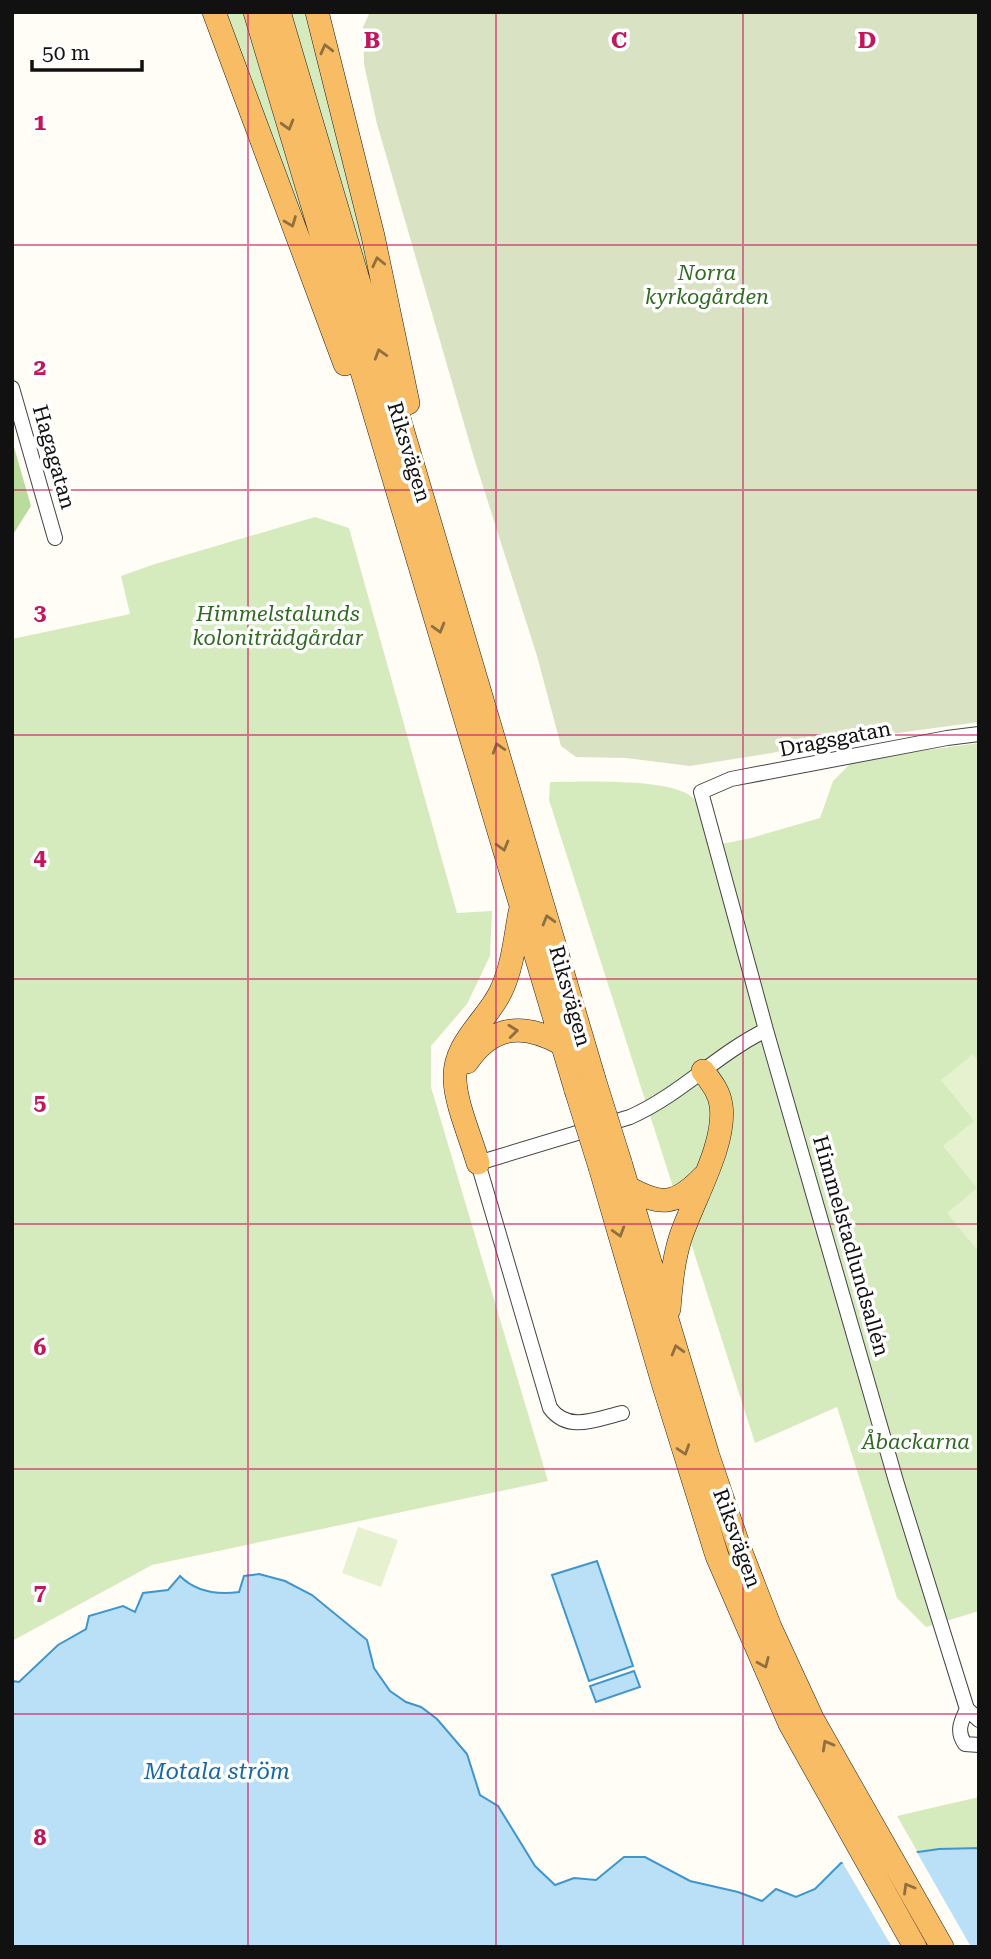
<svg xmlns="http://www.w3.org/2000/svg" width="991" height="1959" viewBox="0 0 991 1959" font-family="'Roboto Serif',serif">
	<rect width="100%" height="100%" fill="#fffdf5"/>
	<path fill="#d5ebbd" d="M224 12H245L350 364Z
		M287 12H308L391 352Z
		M315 517 349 528 457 913 492 911 490 956 467 1004 431 1046V1087L548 1481 152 1565 12 1641V639L130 614 121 576 155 564Z
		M979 743V1611L926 1627 897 1598 837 1407 755 1443 549 800 550 782C580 782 677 777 695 800 704 811 707 832 712 846L751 838 820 818 833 781 851 763 890 755Z
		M979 1797V1947H972L897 1816Z"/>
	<path fill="#b9dc9c" d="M12 440 31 506 12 536Z"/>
	<path fill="#d9e3c4" d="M370 12H979V722L801 746 772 753 690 766 626 758 576 757 561 746 537 656 474 458 377 124 364 64 363 27Z"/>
	<path fill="#e6f2cf" d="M973 1054 979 1062V1252L947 1213 977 1188 943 1146 974 1121 941 1080Z
		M358 1527 398 1540 381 1587 342 1573Z"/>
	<path fill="#b9e0f7" stroke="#3f96cf" stroke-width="2" d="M597 1561 633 1666 589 1681 552 1575Z
		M259 1574 285 1581 312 1595 367 1640 374 1668 390 1691 406 1702 421 1707 437 1719 467 1754 480 1795 498 1806 535 1866 555 1885 574 1878 596 1880 624 1857H645L690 1881 738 1892 762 1901 776 1889 796 1897 815 1889 841 1863 939 1849 979 1848V1947H12V1681L19 1682 58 1645 86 1629 89 1616 123 1606 135 1612 143 1593 168 1590 180 1576C196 1592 217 1595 239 1592L244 1576Z
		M634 1671 640 1687 596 1702 590 1686Z"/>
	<path fill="#fffdf5" d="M915 1849 971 1947H892L841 1860Z"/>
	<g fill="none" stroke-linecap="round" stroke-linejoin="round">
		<defs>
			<path id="minor" d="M12 388 55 538
				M979 734 947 738 731 779 701 792 766 1030 896 1481 967 1709 979 1720
				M622 1413C597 1419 568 1433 550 1408L478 1163 630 1117C680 1095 717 1054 766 1030
				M967 1709C961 1722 956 1731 965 1744L979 1745"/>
			<path id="trunk" d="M214 12 345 364
				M255 12 576 1090
				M279 12 594 1079
				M317 12 373 236 408 403
				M467 1062C493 1024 524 1023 562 1044
				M620 1162 708 1456 739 1547 770 1627 813 1720 942 1947
				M478 1163C471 1138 456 1105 455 1080 453 1043 487 1021 501 991 513 966 515 938 520 912
				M600 1167 663 1383 717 1556 790 1724 915 1947
				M627 1187C661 1206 675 1206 703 1177
				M669 1309C671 1285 673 1262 680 1239 692 1201 727 1144 721 1105 719 1091 711 1082 703 1071"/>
		</defs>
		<use href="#minor" stroke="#444" stroke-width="16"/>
		<use href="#trunk" stroke="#222" stroke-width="24"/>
		<use href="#minor" stroke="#fff" stroke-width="14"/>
		<use href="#trunk" stroke="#f7bc64" stroke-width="23"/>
		<defs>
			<path id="trunk-bridge" d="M594 1079 620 1162
				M576 1090 600 1167"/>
		</defs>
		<use href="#trunk-bridge" stroke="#222" stroke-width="24" stroke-linecap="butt"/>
		<use href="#trunk-bridge" stroke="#f7bc64" stroke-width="23"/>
	</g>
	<defs><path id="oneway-chevron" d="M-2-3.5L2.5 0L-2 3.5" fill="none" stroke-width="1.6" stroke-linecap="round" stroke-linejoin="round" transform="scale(1.75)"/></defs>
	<g stroke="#906f3f">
		<use href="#oneway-chevron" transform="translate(326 49) rotate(-104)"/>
		<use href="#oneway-chevron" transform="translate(288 125) rotate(74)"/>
		<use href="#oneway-chevron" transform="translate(291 222) rotate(69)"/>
		<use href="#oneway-chevron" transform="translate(378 262) rotate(-103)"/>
		<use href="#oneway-chevron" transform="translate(380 354) rotate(-107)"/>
		<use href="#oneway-chevron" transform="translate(439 628) rotate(74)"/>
		<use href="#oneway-chevron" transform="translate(498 748) rotate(-107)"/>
		<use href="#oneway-chevron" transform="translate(503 846) rotate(74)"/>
		<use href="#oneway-chevron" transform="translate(548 920) rotate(-106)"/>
		<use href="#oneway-chevron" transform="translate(513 1031) rotate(-6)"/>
		<use href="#oneway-chevron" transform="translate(619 1232) rotate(73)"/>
		<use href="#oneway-chevron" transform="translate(677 1350) rotate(-106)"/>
		<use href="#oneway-chevron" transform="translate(684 1450) rotate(72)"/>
		<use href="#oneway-chevron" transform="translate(764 1663) rotate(66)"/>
		<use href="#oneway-chevron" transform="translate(827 1745) rotate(-119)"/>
		<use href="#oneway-chevron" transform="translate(908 1888) rotate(-120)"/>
	</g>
	<path fill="none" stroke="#c2185b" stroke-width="2" stroke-opacity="0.55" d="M248 12V1947M496 12V1947M743 12V1947M12 245H979M12 490H979M12 735H979M12 979H979M12 1224H979M12 1469H979M12 1714H979"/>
	<g text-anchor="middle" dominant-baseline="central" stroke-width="7" stroke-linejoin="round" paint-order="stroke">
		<g font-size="21" font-style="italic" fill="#2f6b1f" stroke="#fff">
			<text x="707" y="273">Norra<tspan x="707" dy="24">kyrkogården</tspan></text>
			<text x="278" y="614">Himmelstalunds<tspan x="278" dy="24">koloniträdgårdar</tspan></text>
			<text x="916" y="1442">Åbackarna</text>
		</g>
		<g font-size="21" fill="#111" stroke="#fff">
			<text transform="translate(409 452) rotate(73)">Riksvägen</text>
			<text transform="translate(54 457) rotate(74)">Hagagatan</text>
			<text transform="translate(835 739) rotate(-11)">Dragsgatan</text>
			<text transform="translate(570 996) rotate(74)">Riksvägen</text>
			<text transform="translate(851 1246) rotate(74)">Himmelstadlundsallén</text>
			<text transform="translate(737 1538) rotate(70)">Riksvägen</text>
		</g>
		<g font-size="23" font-style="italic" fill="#1768a6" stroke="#fff">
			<text x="217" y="1771">Motala ström</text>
		</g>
	</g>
	<g font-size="23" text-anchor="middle" font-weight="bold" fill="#c2185b" stroke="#fff" stroke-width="7" stroke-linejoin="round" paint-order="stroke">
		<text x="372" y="48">B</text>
		<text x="619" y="48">C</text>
		<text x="867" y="48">D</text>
		<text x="40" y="130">1</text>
		<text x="40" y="375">2</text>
		<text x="40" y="620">3</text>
		<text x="40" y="865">4</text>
		<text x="40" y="1110">5</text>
		<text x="40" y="1355">6</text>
		<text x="40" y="1600">7</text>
		<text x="40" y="1845">8</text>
	</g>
	<rect width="991" height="1959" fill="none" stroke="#111111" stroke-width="28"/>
	<path d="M32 60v10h110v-10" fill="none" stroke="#111111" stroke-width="3.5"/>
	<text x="42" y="60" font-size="21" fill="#111111" stroke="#ffffff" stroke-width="5" paint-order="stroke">50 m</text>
</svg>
